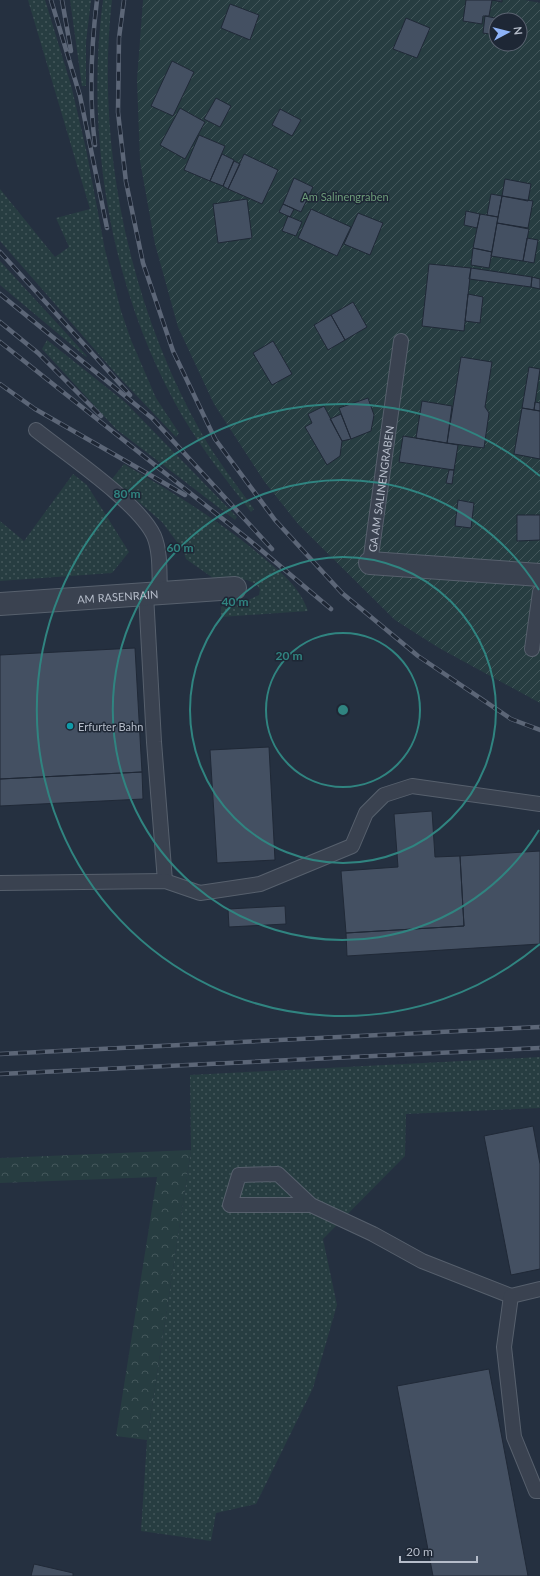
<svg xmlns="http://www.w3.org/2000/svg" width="540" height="1576" viewBox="0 0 540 1576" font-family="Lato,sans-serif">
	<defs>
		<pattern id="grass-dots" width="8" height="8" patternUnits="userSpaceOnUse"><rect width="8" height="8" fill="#273d41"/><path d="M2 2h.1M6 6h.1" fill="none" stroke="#44575b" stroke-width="1.8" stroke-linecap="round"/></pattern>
		<pattern id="forest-crowns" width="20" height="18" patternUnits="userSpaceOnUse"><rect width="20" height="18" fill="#273d41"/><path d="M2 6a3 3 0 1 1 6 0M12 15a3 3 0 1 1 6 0" fill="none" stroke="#44575b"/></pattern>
		<pattern id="garden-furrows" width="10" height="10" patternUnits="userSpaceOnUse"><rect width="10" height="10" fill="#273d41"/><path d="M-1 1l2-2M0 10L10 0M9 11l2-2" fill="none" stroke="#44575b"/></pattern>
	</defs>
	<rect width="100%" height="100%" fill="#253040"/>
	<path fill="url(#grass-dots)" d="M28 0H45L71 85 86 149 105 250 121 311 131 340 156 398 179 433 176 437 117 375 0 241V189L55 257 69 247 56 218 90 209Z
		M70 0H91L86 42V86H82Z
		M103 0H112C95 145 130 308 202 434 217 460 236 484 254 509L251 512C224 477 196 442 175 403 110 284 85 134 103 0Z
		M0 261 87 356 86 357 0 285Z
		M47 340 125 402 237 517 235 520 116 429 42 349Z
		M124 464C175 494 221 521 266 560 284 575 300 588 308 611L221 617V607L240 604 259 595 260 589 256 584 247 580 213 578 186 559 183 550 162 522 112 479Z
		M73 474 87 485 129 552 112 573 0 581V521L24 541Z
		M540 1057V1108L406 1114 405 1156 323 1239 337 1305 313 1388 256 1504 216 1513 211 1541 141 1531 147 1440 191 1150 190 1075Z"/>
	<path fill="url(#forest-crowns)" d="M191 1150 147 1440 116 1436 157 1177 0 1183V1158Z"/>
	<path fill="url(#garden-furrows)" fill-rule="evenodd" d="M143 0H525L540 3V703L439 648 395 620 298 524 264 481 214 404 178 327 155 244 140 161 137 80ZM496 20H520V44H496Z"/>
	<path fill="#445062" stroke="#202937" d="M466 0H502V2L492 0 489 16H483L482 24 463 21Z
		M230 4 259 15 250 40 221 28Z
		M485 16 500 19 496 20V35L483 33Z
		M406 18 430 28 417 58 393 49Z
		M172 61 194 72 173 116 151 106Z
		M216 98 231 106 220 127 204 119Z
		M180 108 205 122 185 159 160 145Z
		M280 109 301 120 292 136 272 125Z
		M199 135 225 146 210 181 184 170Z
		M222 154 234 160 223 186 210 181Z
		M244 154 278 170 262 204 228 189Z
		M234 161 240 164 228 189 223 186Z
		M294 178 313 187 301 212 283 204Z
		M505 179 531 184 528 201 502 196Z
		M491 194 502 196 498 217 487 215Z
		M502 196 533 201 528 228 497 223Z
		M247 199 252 238 218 243 213 204Z
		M283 204 294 209 290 217 279 212Z
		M311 209 351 227 337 256 298 238Z
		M466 211 480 214 477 228 464 225Z
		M358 213 383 223 370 255 344 244Z
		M480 214 498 217 492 252 473 248Z
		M288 216 302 222 296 236 282 231Z
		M497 223 529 229 523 261 491 256Z
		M527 238 538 240 534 263 523 261Z
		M473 248 492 252 489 268 471 265Z
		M429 264 471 268 464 331 422 326Z
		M471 268 532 277 531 287 469 279Z
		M532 277 540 279V289L531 287Z
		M468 294 483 297 480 323 465 321Z
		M353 302 367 327 345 340 331 315Z
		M331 315 345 340 328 350 314 325Z
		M273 341 292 374 272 385 253 353Z
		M461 357 492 362 485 407 489 413 484 448 447 443Z
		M529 367 540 369 534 410 522 408Z
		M368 398 374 415 371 431 351 439 339 408Z
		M422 401 452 406 447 443 416 438Z
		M535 402 540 403V411L534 410Z
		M324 406 342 441 340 456 327 465 305 427 312 423 308 414Z
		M522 408 540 411V459L514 454Z
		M341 414 351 439 342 441 330 419Z
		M403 436 458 445 454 470 399 462Z
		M449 470H454L452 484 446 483Z
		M458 500 474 503 471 528 455 526Z
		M517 515H540V540L517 541Z
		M135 648 142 772 0 779V655Z
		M269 747 275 860 217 863 210 750Z
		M142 772 143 799 0 806V779Z
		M432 811 435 857 460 856 464 926 346 933 341 871 398 867 394 814Z
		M540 851V944L347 956 346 933 464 926 460 856Z
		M285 906 286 924 229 927 228 909Z
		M533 1126 540 1164V1269L511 1275 484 1136Z
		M489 1369 528 1576H433L397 1386Z
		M34 1564 73 1573V1576H31Z"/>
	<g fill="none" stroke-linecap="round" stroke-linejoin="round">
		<defs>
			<g id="lane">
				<path d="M36 430C66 454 139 503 154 536 161 553 159 575 160 593"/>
				<path id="s1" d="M370 563 401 341"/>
				<path d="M146 594 154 742 165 881"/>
				<path d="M532 649 540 592"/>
				<path d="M0 883 165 881 200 893 260 884 352 846 366 813 384 795 412 786 540 804"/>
				<path d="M311 1205 278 1174 239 1175 230 1205H311L373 1234 422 1261 511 1296"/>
				<path d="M540 1289 511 1296 504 1347 514 1437 536 1491H540"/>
			</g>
			<g id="street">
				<path d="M370 563 540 575"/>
				<path id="s2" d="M0 604 235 588"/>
			</g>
		</defs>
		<use href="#lane" stroke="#57606d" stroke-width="16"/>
		<use href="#street" stroke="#57606d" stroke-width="24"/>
		<use href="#lane" stroke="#3a4250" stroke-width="14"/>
		<use href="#street" stroke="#3a4250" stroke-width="22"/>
		<defs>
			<path id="rail" d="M51 0 80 96 107 228
				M62 0 71 51
				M124 0 119 38 118 112 126 182 143 263 173 351 215 439 275 520 342 593 418 656 511 719 540 730
				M95 145C89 97 91 48 97 0
				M0 252 130 395
				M0 294 152 418 272 549
				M0 322 38 353 101 416
				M0 342 248 539 331 609
				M0 384 35 409 185 495
				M0 1054 540 1027
				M0 1074 540 1048"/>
		</defs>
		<use href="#rail" stroke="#5c6677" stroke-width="4.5"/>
		<use href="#rail" stroke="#1e2735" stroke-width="3" stroke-dasharray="9" stroke-linecap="butt"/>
	</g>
	<g fill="none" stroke="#308480" stroke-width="2">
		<circle cx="343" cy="710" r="77"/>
		<circle cx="343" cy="710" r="153"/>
		<path d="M539 830A230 230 0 1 1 539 590"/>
		<path d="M540 944A306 306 0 1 1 540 476"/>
	</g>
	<circle fill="#0f9aa8" stroke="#1e2735" stroke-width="1.5" cx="70" cy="726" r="4"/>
	<g text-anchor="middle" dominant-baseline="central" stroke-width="3" stroke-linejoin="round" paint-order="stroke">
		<g font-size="11" fill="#6d9b79" stroke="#1e2735">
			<text x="345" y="196">Am Salinengraben</text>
		</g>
		<g font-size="11" fill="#b6bdca" stroke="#1e2735">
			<text stroke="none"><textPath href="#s1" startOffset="75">GA AM SALINENGRABEN</textPath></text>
			<text stroke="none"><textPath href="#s2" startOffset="118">AM RASENRAIN</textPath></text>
		</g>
		<g font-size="11" fill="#b6bdca" stroke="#1e2735" text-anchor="start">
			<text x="78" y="726">Erfurter Bahn</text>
		</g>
	</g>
	<circle cx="343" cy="710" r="6" fill="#308480" stroke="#1e2735" stroke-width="2"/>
	<g font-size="12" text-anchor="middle" font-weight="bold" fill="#308480" stroke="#1e2735" stroke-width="3" stroke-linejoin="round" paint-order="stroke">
		<text x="127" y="498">80 m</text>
		<text x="180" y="552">60 m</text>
		<text x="235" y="606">40 m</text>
		<text x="289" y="660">20 m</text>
	</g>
	<g transform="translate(508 32) rotate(83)"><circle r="19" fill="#1e2735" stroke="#5b6371"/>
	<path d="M0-3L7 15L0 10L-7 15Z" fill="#8eb3f8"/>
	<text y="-6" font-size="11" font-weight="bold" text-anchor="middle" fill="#b6bdca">N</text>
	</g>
	<path d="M400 1556v6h77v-6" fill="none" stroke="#b6bdca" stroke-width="2"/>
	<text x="406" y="1556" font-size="12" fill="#b6bdca" stroke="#1e2735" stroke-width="3" paint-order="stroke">20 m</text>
</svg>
